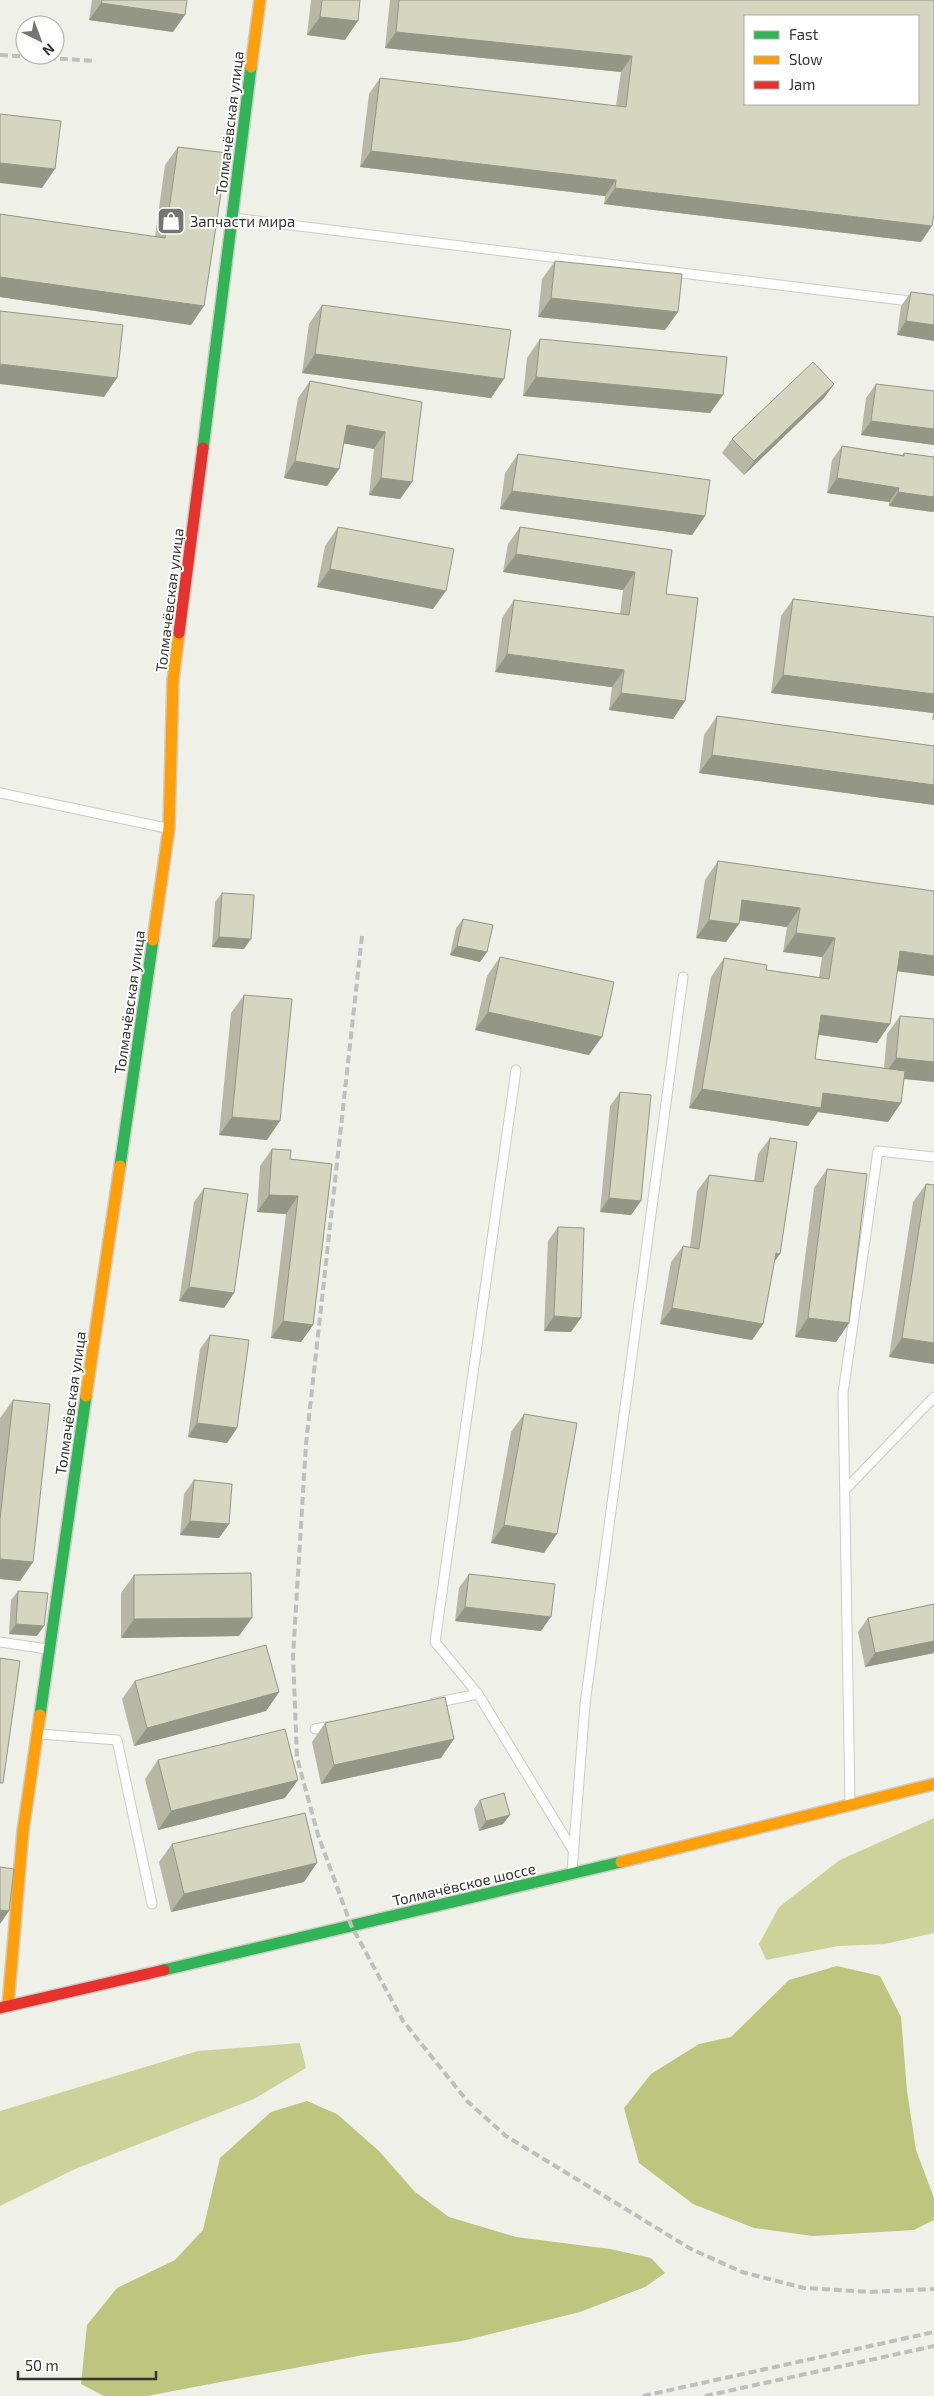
<svg xmlns="http://www.w3.org/2000/svg" width="934" height="2396" viewBox="0 0 934 2396" font-family="'Exo 2',sans-serif">
	<rect width="100%" height="100%" fill="#eff0e8"/>
	<path fill="#ccd299" d="M934 1818V1933L885 1944 838 1946 766 1960 759 1944 779 1907 840 1860Z
		M300 2043 306 2068 254 2099 75 2169 0 2206V2111L198 2051Z"/>
	<path fill="#bdc57e" d="M837 1966 880 1976 901 2017 907 2091 916 2150 934 2198V2220L914 2230 813 2236 754 2228 693 2204 639 2163 624 2108 651 2074 699 2044 731 2037 789 1980Z
		M307 2101 337 2114 379 2151 415 2192 449 2217 516 2237 610 2249 651 2258 665 2273 645 2287 580 2312 462 2341 363 2355 147 2396H104L81 2384 87 2325 117 2288 175 2260 203 2230 220 2158 271 2112Z"/>
	<g fill="none" stroke-linecap="round" stroke-linejoin="round">
		<defs>
			<path id="lane" d="M233 218 934 304
				M0 793 166 828
				M516 1070 435 1642 478 1694 574 1852
				M845 1490 934 1397
				M0 1642 47 1649
				M434 1703 478 1694
				M315 1729 331 1726
				M40 1734 117 1740 152 1904
				M850 1802 843 1393 878 1151 934 1157
				M572 1871 585 1704 683 977"/>
			<path id="fast" d="M203 448 251 67
				M120 1166 153 940
				M40 1715 86 1396
				M164 1970 621 1862"/>
			<path id="slow" d="M251 67 260 0
				M153 940 169 828 173 680 179 633
				M86 1396 120 1166
				M621 1862 934 1784
				M8 2006 23 1831 40 1715"/>
			<path id="jam" d="M179 633 203 448
				M0 2008 164 1970"/>
		</defs>
		<use href="#lane" stroke="#ccccc6" stroke-width="11"/>
		<use href="#fast" stroke="#ccccc6" stroke-width="14"/>
		<use href="#slow" stroke="#ccccc6" stroke-width="14"/>
		<use href="#jam" stroke="#ccccc6" stroke-width="14"/>
		<use href="#lane" stroke="#fdfdfc" stroke-width="9"/>
		<use href="#fast" stroke="#30b455" stroke-width="11"/>
		<use href="#slow" stroke="#ff9f0a" stroke-width="11"/>
		<use href="#jam" stroke="#e5322d" stroke-width="11"/>
		<path stroke="#bfc0be" stroke-width="4" stroke-dasharray="8 4" stroke-linecap="butt" d="M0 55 96 61
			M362 936 306 1444 293 1656 297 1758 318 1835 351 1925 403 2021 468 2102 506 2136 691 2249 742 2272 804 2288 869 2292 934 2289
			M643 2396 934 2332
			M705 2396 934 2346"/>
	</g>
	<path fill="#b6b8a5" d="M92 0H187L173 32 89 20Z
		M311 0H360L345 40 307 35Z
		M390 0H934L921 242 604 204 605 196 360 167 369 94 380 78 616 106 621 72 385 48Z
		M178 147 191 325 0 297V214L155 237 165 165Z
		M555 261 665 330 538 317 542 279Z
		M911 292 934 295 897 335 901 306Z
		M322 305 491 398 302 373 309 324Z
		M540 339 723 395 710 413 523 396 527 358Z
		M310 381 422 402 412 482 400 499 369 495 374 449 344 443 339 469 327 486 284 478 298 398Z
		M834 384 824 398 744 475 722 453 732 439Z
		M876 384 934 391V445L861 435 866 398Z
		M842 446 902 455 904 453 934 457V511L933 512 889 506V502L827 493 832 460Z
		M518 454 705 516 692 535 500 509 505 473Z
		M338 527 433 609 317 587 325 546Z
		M520 527 672 550 666 594 685 701 673 719 609 710 612 687 495 672 502 618 514 600 620 614 623 590 503 572 508 544Z
		M793 599 934 617V720H932L933 713 771 693 781 616Z
		M717 716 934 746V805L699 773 704 735Z
		M718 861 934 891 897 971 877 1043 819 1035 815 1059 884 1068 887 1034 900 1016 904 1079 901 1103 888 1122 818 1112 808 1126 689 1108 711 977 724 958 766 970 819 977 822 957 783 952 787 927 739 920 726 942 696 938 705 880Z
		M222 893 244 949 212 947 215 902Z
		M463 919 480 962 450 955 456 928Z
		M500 957 589 1055 475 1030 487 976Z
		M244 995 267 1140 219 1135 231 1013Z
		M620 1092 641 1201 631 1215 600 1212 610 1106Z
		M770 1138 774 1262 763 1324 752 1340 660 1324 671 1262 683 1246 690 1247 697 1191 709 1175 754 1181 758 1154Z
		M272 1149 290 1159 332 1164 313 1325 301 1342 271 1338 286 1214 257 1212 260 1166Z
		M827 1169 849 1323 836 1342 795 1337 814 1188Z
		M926 1184 934 1364 889 1357 913 1202Z
		M204 1188 234 1293 224 1308 179 1301 194 1202Z
		M558 1227 571 1332 544 1331 548 1241Z
		M210 1335 237 1428 227 1443 188 1437 200 1349Z
		M13 1400 33 1562 20 1581 0 1579V1418Z
		M524 1414 544 1553 491 1543 511 1432Z
		M194 1480 229 1524 219 1538 180 1535 184 1494Z
		M469 1574 541 1631 455 1621 459 1588Z
		M134 1575 239 1636 121 1638V1593Z
		M18 1591 37 1636 9 1634 11 1600Z
		M934 1604V1653L865 1667 858 1632 868 1618Z
		M135 1681 279 1692 266 1711 134 1746 122 1699Z
		M325 1723 441 1758 321 1784 312 1742Z
		M158 1760 285 1798 158 1830 145 1779Z
		M480 1800 503 1824 479 1831 474 1809Z
		M172 1844 304 1882 171 1912 159 1862Z"/>
	<path fill="#949686" d="M101 3 185 15 173 32 89 20Z
		M320 17 358 21 345 40 307 35Z
		M396 32 632 56 621 72 385 48Z
		M371 151 616 180 605 196 360 167Z
		M0 163 55 169 42 188 0 183Z
		M615 188 932 226 921 242 604 204Z
		M0 277 204 306 191 325 0 297Z
		M551 298 678 312 665 330 538 317Z
		M906 321 934 325V341L897 335Z
		M315 354 504 379 491 398 302 373Z
		M0 364 117 378 104 397 0 384Z
		M536 377 723 395 710 413 523 396Z
		M834 384 824 398 744 475 754 461Z
		M871 421 934 429V445L861 435Z
		M347 425 385 432 374 449 336 442Z
		M295 461 339 469 327 486 284 478Z
		M381 478 412 482 400 499 369 495Z
		M837 478 899 488 889 502 827 493Z
		M512 491 705 516 692 535 500 509Z
		M898 492 934 497V511L933 512 889 506Z
		M516 554 635 572 623 590 503 572Z
		M330 569 446 591 433 609 317 587Z
		M507 654 624 670 612 687 495 672Z
		M783 675 934 694V712L933 713 771 693Z
		M621 693 685 701 673 719 609 710Z
		M712 755 934 785V805L699 773Z
		M742 900 800 908 787 927 729 919Z
		M709 920 739 924 726 942 696 938Z
		M796 933 835 938 822 957 783 952Z
		M219 937 251 939 244 949 212 947Z
		M457 946 487 952 480 962 450 955Z
		M900 951 934 956V976L887 970Z
		M488 1012 602 1037 589 1055 475 1030Z
		M821 1015 890 1024 877 1043 808 1033Z
		M896 1058 934 1062V1082L883 1077Z
		M702 1089 823 1093 901 1103 888 1122 818 1112 808 1126 689 1108Z
		M232 1117 280 1121 267 1140 219 1135Z
		M269 1195 298 1196 286 1214 257 1212Z
		M609 1198 641 1201 631 1215 600 1212Z
		M776 1253 780 1254 768 1270Z
		M189 1287 234 1293 224 1308 179 1301Z
		M672 1308 763 1324 752 1340 660 1324Z
		M554 1316 581 1318 571 1332 544 1331Z
		M808 1318 849 1323 836 1342 795 1337Z
		M283 1321 313 1325 301 1342 271 1338Z
		M902 1338 934 1343V1364L889 1357Z
		M197 1423 237 1428 227 1443 188 1437Z
		M190 1521 229 1524 219 1538 180 1535Z
		M504 1525 557 1534 544 1553 491 1543Z
		M0 1559 33 1562 20 1581 0 1579Z
		M465 1607 551 1617 541 1631 455 1621Z
		M252 1618 239 1636 121 1638 134 1619Z
		M16 1624 44 1626 37 1636 9 1634Z
		M934 1641V1653L865 1667 875 1653Z
		M279 1692 266 1711 134 1746 147 1728Z
		M454 1739 441 1758 321 1784 334 1765Z
		M298 1780 285 1798 158 1830 171 1811Z
		M510 1815 503 1824 479 1831 486 1821Z
		M317 1863 304 1882 171 1912 184 1894Z
		M0 1910 9 1911 0 1924Z"/>
	<path fill="#d4d6c0" stroke="#949686" fill-rule="evenodd" d="M102 0H187L185 15 101 3Z
		M322 0H360L358 21 320 17Z
		M399 0H934V213L932 226 615 188 616 180 371 151 380 78 626 107 632 56 396 32ZM745 16H918V104H745Z
		M0 114 61 121 55 169 0 163Z
		M178 147 227 153 204 306 0 277V214L165 238Z
		M555 261 682 274 678 312 551 298Z
		M911 292 934 295V325L906 321Z
		M322 305 511 330 504 379 315 354Z
		M0 311 123 325 117 378 0 364Z
		M540 339 727 357 723 395 536 377Z
		M813 362 834 384 754 461 732 439Z
		M310 381 422 402 412 482 381 478 385 432 347 425 339 469 295 461Z
		M876 384 934 391V429L871 421Z
		M842 446 904 456V453L934 457V497L898 492 899 488 837 478Z
		M518 454 710 480 705 516 512 491Z
		M338 527 454 549 446 591 330 569Z
		M520 527 672 550 666 594 698 598 685 701 621 693 624 670 507 654 514 600 629 615 635 572 516 554Z
		M793 599 934 617V694L783 675Z
		M717 716 934 746V785L712 755Z
		M718 861 934 891V956L900 951 890 1024 821 1015 815 1059 905 1071 901 1103 823 1093 821 1108 702 1089 724 958 767 965 766 970 829 979 835 938 796 933 800 908 742 900 739 924 709 920Z
		M222 893 254 895 251 939 219 937Z
		M463 919 493 925 487 952 457 946Z
		M500 957 614 982 602 1037 488 1012Z
		M244 995 292 999 280 1121 232 1117Z
		M900 1016 934 1019V1062L896 1058Z
		M620 1092 651 1095 641 1201 609 1198Z
		M770 1138 797 1142 780 1254 776 1253 763 1324 672 1308 683 1246 699 1249 709 1175 763 1182Z
		M272 1149 291 1150 290 1159 332 1164 313 1325 283 1321 298 1196 269 1195Z
		M827 1169 867 1174 849 1323 808 1318Z
		M926 1184 934 1185V1343L902 1338Z
		M204 1188 248 1194 234 1293 189 1287Z
		M558 1227 584 1228 581 1318 554 1316Z
		M210 1335 249 1340 237 1428 197 1423Z
		M13 1400 50 1404 33 1562 0 1559V1519Z
		M524 1414 577 1423 557 1534 504 1525Z
		M194 1480 232 1484 229 1524 190 1521Z
		M251 1573 252 1618 134 1619V1575Z
		M469 1574 555 1584 551 1617 465 1607Z
		M18 1591 48 1593 44 1626 16 1624Z
		M934 1604V1641L875 1653 868 1618Z
		M266 1645 279 1692 147 1728 135 1681Z
		M0 1658 20 1661 3 1783H0Z
		M445 1697 454 1739 334 1765 325 1723Z
		M285 1729 298 1780 171 1811 158 1760Z
		M504 1793 510 1815 486 1821 480 1800Z
		M305 1813 317 1863 184 1894 172 1844Z
		M0 1867 14 1869 9 1911 0 1910Z"/>
	<defs>
		<symbol id="shop-square" viewBox="-11 -11 22 22"><rect x="-9" y="-9" width="18" height="18" rx="4" fill="#757670" stroke="#fff"/><path d="M-5-2.5h2.3a2.7 3.5 0 0 1 5.4 0H5L5.5 6h-11ZM-1.5-2.5h3a1.5 2.3 0 0 0-3 0Z" fill="#fff"/></symbol>
	</defs>
	<g fill-rule="evenodd">
		<use href="#shop-square" x="155" y="205" width="32" height="32"/>
	</g>
	<g text-anchor="middle" dominant-baseline="central" stroke-width="4" stroke-linejoin="round" paint-order="stroke">
		<g font-size="15" fill="#34352f" stroke="#fff">
			<text transform="translate(229 123) rotate(-83)">Толмачёвская улица</text>
			<text transform="translate(169 600) rotate(-83)">Толмачёвская улица</text>
			<text transform="translate(129 1002) rotate(-82)">Толмачёвская улица</text>
			<text transform="translate(70 1403) rotate(-82)">Толмачёвская улица</text>
			<text transform="translate(464 1884) rotate(-13)">Толмачёвское шоссе</text>
		</g>
		<g font-size="15" fill="#34352f" stroke="#fff" text-anchor="start">
			<text x="190" y="221">Запчасти мира</text>
		</g>
	</g>
	<rect x="744" y="15" width="175" height="90" fill="#ffffff" stroke="#aeaeac"/>
	<rect x="754" y="31" width="25" height="8" fill="#30b455" stroke="#aeaeac"/>
	<text x="789" y="40" font-size="15" fill="#34352f">Fast</text>
	<rect x="754" y="56" width="25" height="8" fill="#ff9f0a" stroke="#aeaeac"/>
	<text x="789" y="65" font-size="15" fill="#34352f">Slow</text>
	<rect x="754" y="81" width="25" height="8" fill="#e5322d" stroke="#aeaeac"/>
	<text x="789" y="90" font-size="15" fill="#34352f">Jam</text>
	<g transform="translate(40 40) rotate(138)"><circle r="24" fill="#ffffff" stroke="#aeaeac"/>
	<path d="M0-4L9 19L0 12L-9 19Z" fill="#757670"/>
	<text y="-8" font-size="14" font-weight="bold" text-anchor="middle" fill="#34352f">N</text>
	</g>
	<path d="M18 2371v8h138v-8" fill="none" stroke="#34352f" stroke-width="2.5"/>
	<text x="25" y="2371" font-size="15" fill="#34352f" stroke="#ffffff" stroke-width="4" paint-order="stroke">50 m</text>
</svg>
